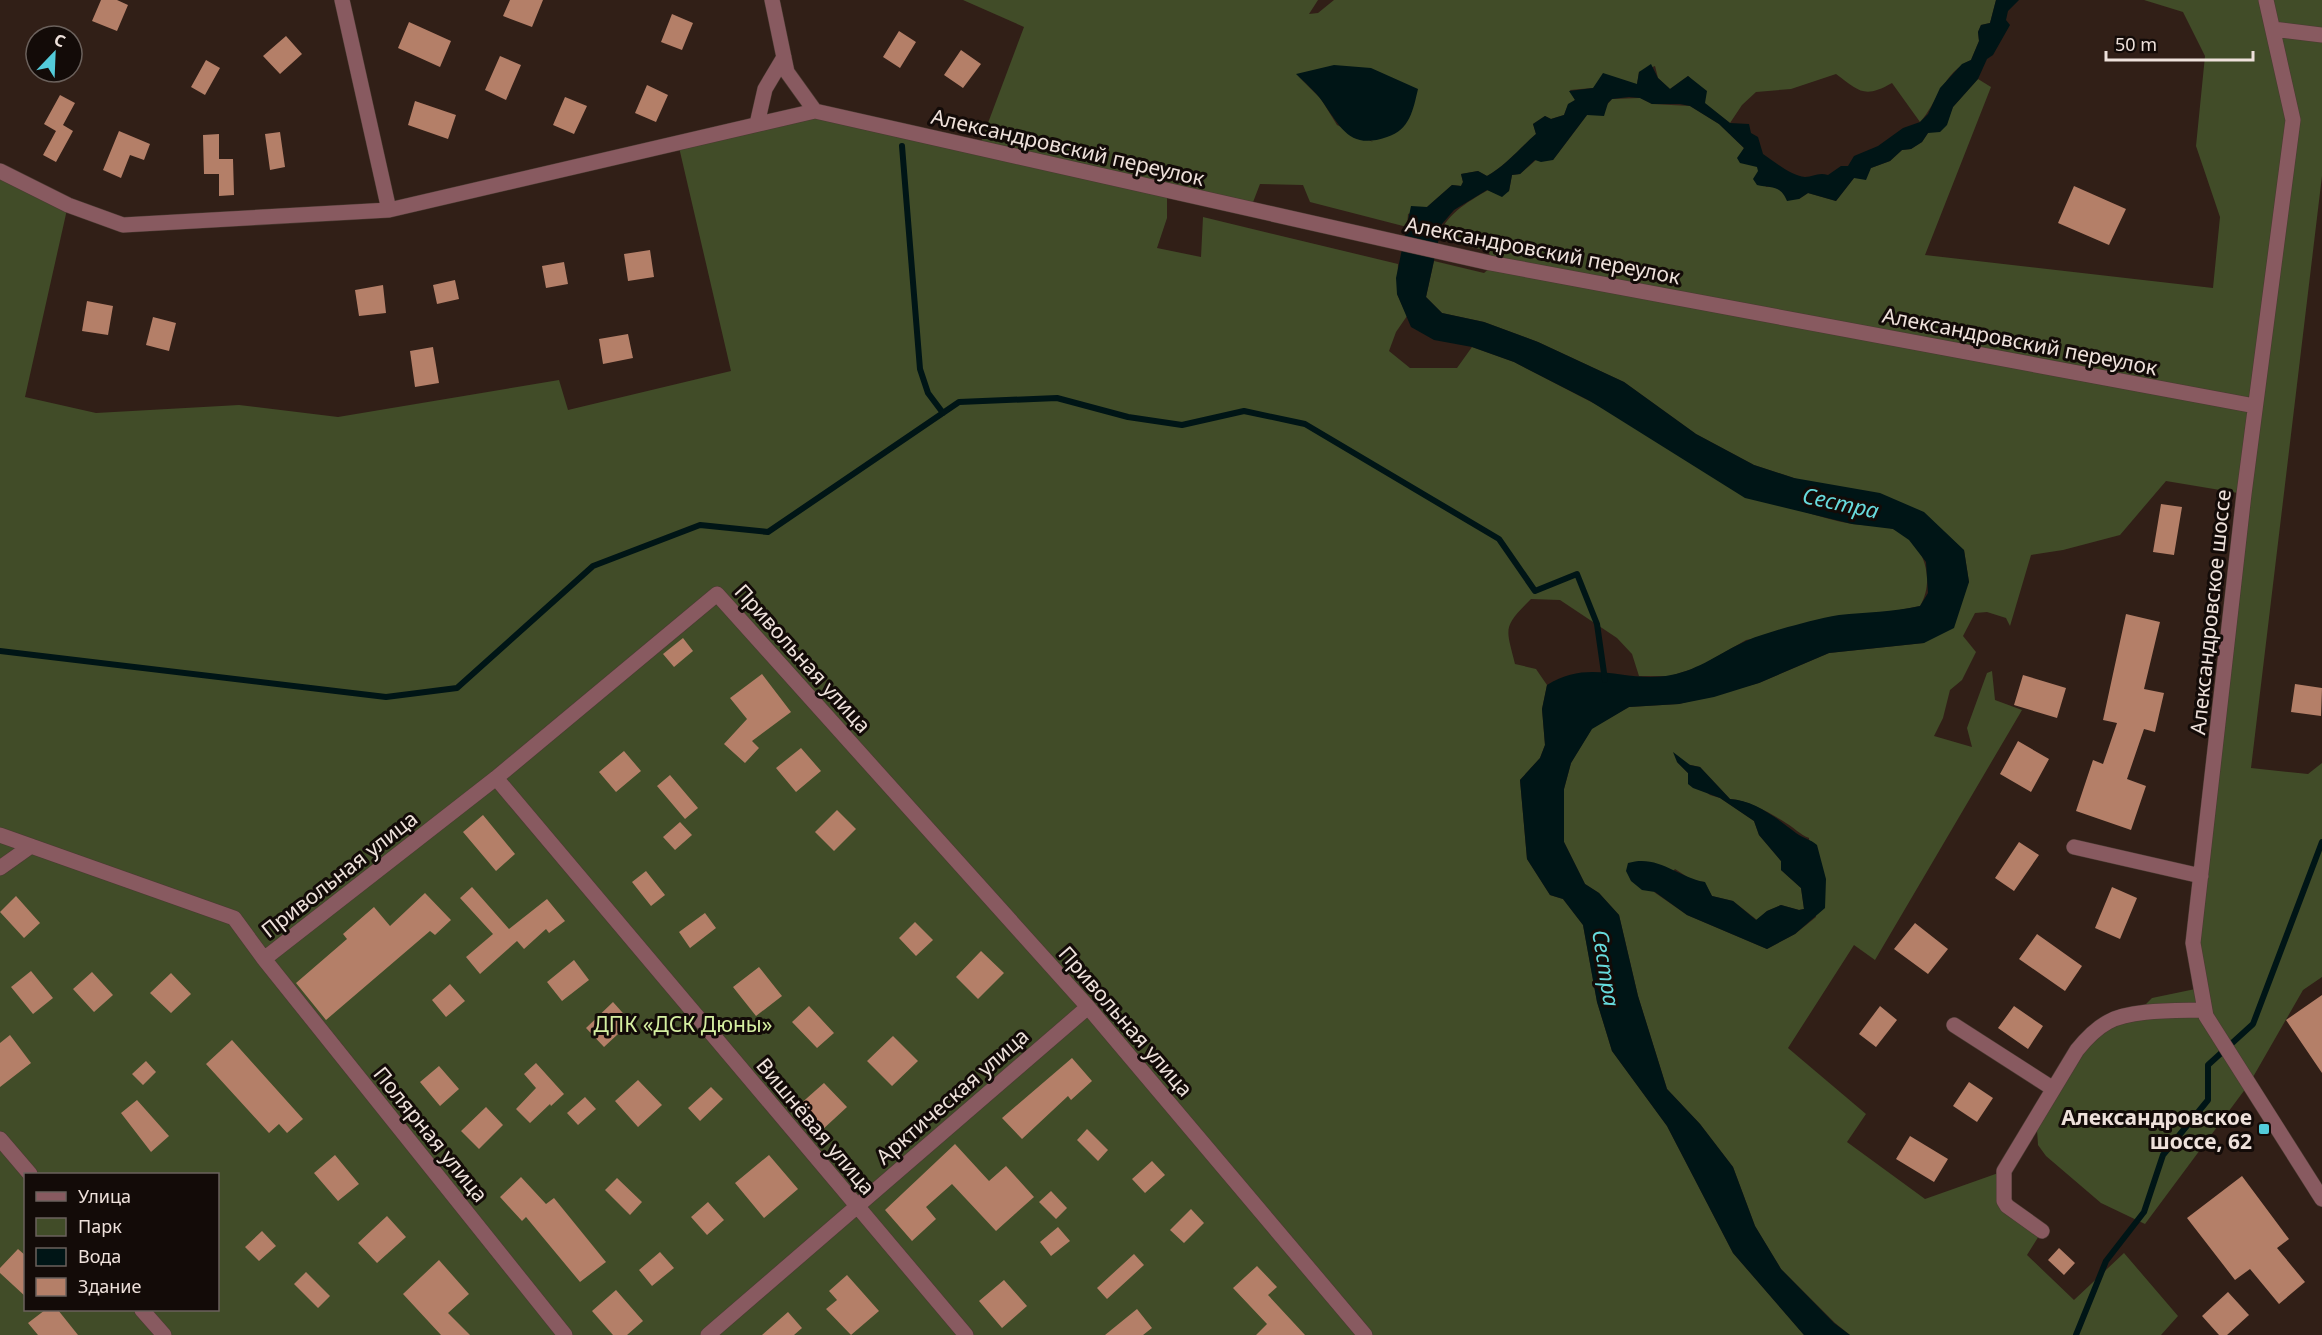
<svg xmlns="http://www.w3.org/2000/svg" width="2322" height="1335" viewBox="0 0 2322 1335" font-family="'Noto Sans',sans-serif">
	<rect width="100%" height="100%" fill="#311f17"/>
	<path fill="#414c28" fill-rule="evenodd" d="M963 0H1318L1309 14 1318 13 1334 0H1996L1990 23 1981 25 1978 32 1979 41 1971 60C1943 72 1937 104 1920 122L1892 83C1864 99 1859 91 1836 74L1791 89 1756 92 1742 105 1730 123 1704 103 1701 88 1688 76 1670 89 1658 78 1655 66 1639 72 1637 84 1570 90 1575 100 1568 105 1564 115 1551 119 1545 116 1533 124 1536 134C1521 147 1504 167 1487 176L1478 171 1461 174 1463 182 1461 186 1452 185 1427 207 1408 214 1407 227 1310 202 1303 185 1260 184 1250 210 1167 191V218L1157 248 1201 257 1203 217 1398 264 1397 294 1407 316 1396 332 1389 351 1410 368H1457L1472 347 1514 362 1802 511C1818 516 1835 521 1852 524 1864 526 1881 524 1893 529 1924 541 1936 579 1920 606L1746 640 1699 667 1670 676H1639L1632 654 1617 638 1560 600 1531 599C1502 628 1506 627 1515 664L1536 669 1547 685 1542 709 1545 745 1540 758 1520 780 1527 859 1550 895 1563 899 1583 925 1597 1002 1612 1051 1667 1126 1733 1253 1804 1335H0V170L68 205 25 397 96 413 239 405 338 417 559 380 568 410 731 371 678 143 833 114 979 147 1024 27ZM1297 75 1373 142 1337 125 1321 99ZM26 1174H218V1310H26Z
		M2144 0H2322V176L2251 768 2308 774 2322 763V977L2303 990 2249 1084 2145 1224 2101 1203 2046 1156 2038 1145 2036 1115 2090 1034 2136 1014 2152 998 2200 988 2195 959 2244 494 2166 481 2120 535 2063 550 2031 555 2010 626 2006 618 1987 612 1975 613 1963 636 1976 652 1962 680 1950 690 1943 718 1934 736 1972 747 1967 728 1987 673 1992 671 1995 700 2022 710 1875 960 1854 945 1788 1048 1866 1114 1847 1142 1925 1199 2004 1171V1201L2042 1231 2027 1255 2074 1300 2124 1253 2178 1316 2161 1335H1850L1835 1323 1781 1269 1755 1226 1733 1167 1700 1124 1667 1089 1638 996 1619 915 1599 893 1585 884 1564 842V789L1571 763 1592 728 1629 707 1679 704 1759 683 1829 653 1924 643 1969 582 1964 550 1794 478 1754 465 1696 434 1624 382 1538 342 1484 322 1442 313 1426 297 1434 261 1484 273 1491 267 2236 407 2252 395 2246 398 1492 260 1488 251 1437 239C1446 214 1466 203 1488 190L1497 194 1509 191 1512 175 1520 174 1536 160H1553L1587 115H1598L1612 99 1640 98 1652 104 1690 106 1719 124 1744 148 1742 152 1757 166 1766 187 1774 186 1799 199 1808 193 1836 201 1854 178 1871 168 1890 161 1902 150 1911 149 1922 142 1928 133 1950 114 1953 107 1978 79 1991 87 1925 255 2213 288 2220 217 2196 146 2205 56 2183 12ZM1677 762 1700 767 1730 799C1747 800 1771 813 1786 823 1795 828 1799 834 1809 838L1816 917 1795 934 1767 949 1687 915 1654 892 1675 869 1692 880 1704 882 1712 896 1733 901 1757 920 1767 911 1781 905 1799 910 1804 909 1801 888 1781 870V861L1759 835 1754 821 1720 798 1710 795 1689 779 1688 773Z"/>
	<path fill="#001516" d="M1996 0H2019L2008 11 2006 20 2010 25 1993 55 1987 59 1978 79 1953 107 1947 125 1940 132 1928 133 1922 142 1911 149 1902 150 1890 161 1871 168 1866 180 1854 178 1836 201 1808 193 1799 199 1787 201C1781 185 1771 188 1757 185L1753 179 1758 171 1757 167 1740 163 1737 158 1744 148 1719 124 1690 106 1680 104H1652L1640 98 1629 97 1612 99 1608 103 1604 116 1587 115 1553 160 1541 162 1535 160 1520 174 1512 175 1509 191 1502 197 1487 190 1454 210 1442 224 1426 297 1442 313 1484 322 1538 342 1624 382 1696 434 1754 465 1794 478 1880 493 1924 512 1964 550 1969 582 1954 628 1924 643 1829 653 1759 683 1714 697 1679 704 1629 707 1592 729 1571 763 1564 789V842L1585 884 1599 893 1619 915 1638 996 1667 1089 1700 1124 1733 1167 1755 1226 1781 1269 1834 1323 1850 1335H1804L1733 1253 1667 1126 1612 1051 1597 1002 1583 925 1563 899 1550 895 1527 859 1520 780 1540 758 1545 745 1542 709 1547 685C1591 657 1626 684 1671 675 1699 670 1721 652 1746 641 1757 636 1769 633 1781 629 1799 624 1820 618 1839 615 1866 612 1893 612 1920 606L1928 593 1926 562 1909 540 1893 529 1852 524 1745 498 1590 401 1514 362 1472 347 1434 340 1411 327 1397 294 1396 278 1411 206 1427 207 1452 185 1461 186 1463 182 1461 174 1478 171 1487 176C1504 167 1521 147 1536 134L1533 124 1545 116 1551 119 1564 115 1568 104 1575 100 1569 91 1593 88 1603 73 1637 84 1639 72 1651 64 1658 78 1670 89 1688 76 1707 91 1705 103 1730 123 1749 124 1751 133 1758 137 1763 154C1775 162 1791 176 1805 177 1813 177 1818 172 1828 175L1841 166H1848L1854 156 1878 146 1903 128 1920 122 1928 114 1940 88 1962 64 1971 60 1979 41 1978 32 1981 25 1990 23Z
		M1334 65 1371 68 1418 89C1413 110 1410 130 1387 137 1350 150 1341 128 1322 101 1315 91 1305 83 1296 74Z
		M1673 752 1690 765 1700 767 1730 799C1754 800 1778 819 1796 833 1803 838 1810 839 1817 845L1826 879 1825 908 1795 934 1767 949 1687 915 1655 892 1642 890 1631 881 1626 871 1628 863C1658 854 1677 877 1705 882L1712 896 1733 901 1756 920 1767 911 1781 905 1799 910 1804 909 1801 888 1781 870V861L1759 835 1754 821 1720 798 1693 788 1688 784V773L1677 762Z"/>
	<g fill="none" stroke-linecap="round" stroke-linejoin="round">
		<path stroke="#001516" stroke-width="6" d="M902 146 920 369 928 393 943 413
			M0 651 386 697 457 688 593 566 700 525 768 532 959 402 1057 398 1128 417 1182 425 1244 411 1305 424 1499 539 1535 591 1577 574 1597 624 1605 680
			M2076 1335 2106 1261 2144 1212 2163 1155 2208 1100V1065L2253 1024 2322 842"/>
	</g>
	<path fill="#b47f68" d="M101 0H117L128 5 117 31 92 21Z
		M510 0H543L532 27 503 16Z
		M672 14 693 23 682 50 661 42Z
		M409 22 451 41 440 67 398 48Z
		M899 31 916 42 900 68 883 57Z
		M286 36 302 54 280 74 263 56Z
		M961 50 981 64 963 88 944 75Z
		M500 56 521 65 506 100 485 90Z
		M206 60 220 68 205 95 191 87Z
		M647 85 668 95 656 122 635 113Z
		M60 95 75 103 63 125 73 131 56 162 43 155 56 131 44 124Z
		M565 97 587 106 574 134 553 125Z
		M415 101 456 115 448 139 408 125Z
		M119 131 150 144 144 160 130 155 121 178 103 170Z
		M280 132 285 167 270 170 265 134Z
		M219 134V159H233L234 195 219 196V174H204L203 135Z
		M2074 186 2126 209 2109 245 2058 223Z
		M650 250 654 277 628 281 624 254Z
		M564 262 568 284 546 288 542 266Z
		M455 280 459 299 437 304 433 285Z
		M383 285 386 313 359 316 355 290Z
		M87 301 113 306 108 335 82 331Z
		M153 317 176 323 169 351 146 345Z
		M628 334 633 358 603 364 599 339Z
		M433 347 439 383 415 387 410 351Z
		M2161 504 2182 507 2174 555 2153 552Z
		M2126 614 2160 622 2144 689 2164 693 2155 732 2144 729 2127 779 2146 786 2131 830 2076 811 2093 760 2103 764 2117 723 2103 720Z
		M683 638 693 651 674 667 663 654Z
		M762 674 791 712 752 741 759 748 745 763 724 744 747 719 730 698Z
		M2023 675 2066 688 2057 718 2014 705Z
		M2295 684 2322 688 2321 716 2291 712Z
		M2018 741 2049 759 2031 792 2000 774Z
		M801 748 821 771 796 792 776 768Z
		M624 751 641 771 616 792 599 772Z
		M670 775 698 808 685 819 657 786Z
		M837 810 856 829 834 851 815 832Z
		M483 815 515 854 496 871 463 832Z
		M680 822 692 835 675 850 663 837Z
		M2019 842 2039 855 2014 891 1995 878Z
		M646 871 665 895 651 906 632 882Z
		M472 887 509 929 547 899 565 921 549 933 546 929 524 949 517 941 480 974 466 957 493 934 460 898Z
		M2112 887 2137 898 2120 939 2095 928Z
		M425 893 451 920 435 935 430 931 326 1020 296 983 347 939 343 934 374 907 390 926Z
		M16 896 40 923 24 938 0 912Z
		M705 913 716 928 690 948 679 932Z
		M915 922 933 940 916 956 899 938Z
		M1915 923 1948 949 1928 974 1894 949Z
		M2037 934 2082 966 2065 991 2019 959Z
		M981 951 1004 973 978 999 956 977Z
		M574 960 589 980 562 1001 547 982Z
		M759 967 782 996 756 1016 733 987Z
		M31 971 53 998 33 1014 11 987Z
		M92 972 113 995 94 1012 73 989Z
		M171 973 191 994 171 1013 150 993Z
		M450 984 465 1001 446 1017 432 1000Z
		M2322 995V1073L2286 1020Z
		M613 1002 631 1022 604 1047 586 1028Z
		M809 1006 834 1033 817 1048 792 1022Z
		M1880 1006 1897 1020 1876 1047 1859 1034Z
		M2014 1006 2043 1026 2028 1049 1998 1028Z
		M10 1035 31 1063 0 1087V1043Z
		M893 1036 918 1061 892 1086 867 1061Z
		M232 1040 303 1119 287 1133 279 1124 269 1133 206 1064Z
		M1072 1058 1092 1081 1071 1100 1068 1096 1022 1139 1002 1118Z
		M146 1061 156 1072 143 1085 132 1074Z
		M536 1063 564 1094 551 1106 550 1104 530 1123 516 1109 536 1088 524 1074Z
		M439 1066 459 1089 440 1106 420 1082Z
		M638 1080 662 1105 638 1127 615 1101Z
		M1969 1082 1993 1098 1977 1122 1953 1106Z
		M824 1083 847 1107 821 1131 798 1106Z
		M711 1087 723 1099 700 1121 688 1108Z
		M585 1097 596 1109 578 1125 567 1113Z
		M137 1100 169 1136 151 1152 121 1113Z
		M486 1107 503 1125 479 1149 461 1131Z
		M1087 1129 1108 1150 1098 1161 1077 1140Z
		M1910 1136 1948 1159 1934 1182 1896 1159Z
		M955 1144 989 1181 1006 1166 1034 1197 996 1231 952 1184 926 1207 936 1219 912 1241 885 1210Z
		M335 1155 359 1184 338 1201 314 1173Z
		M769 1155 798 1189 764 1218 735 1183Z
		M1152 1161 1165 1175 1145 1193 1132 1179Z
		M2242 1176 2289 1239 2277 1248 2305 1282 2279 1304 2250 1269 2235 1280 2187 1218Z
		M521 1177 546 1204 554 1198 606 1262 580 1282 526 1217 522 1221 500 1197Z
		M617 1178 642 1202 630 1215 605 1190Z
		M1051 1191 1067 1208 1056 1219 1039 1202Z
		M708 1202 724 1220 707 1235 691 1217Z
		M1191 1209 1204 1223 1184 1243 1170 1230Z
		M387 1216 406 1237 377 1263 358 1243Z
		M1058 1227 1070 1241 1051 1256 1040 1242Z
		M262 1231 276 1246 259 1261 245 1247Z
		M2059 1248 2075 1263 2064 1275 2048 1260Z
		M18 1249 26 1256V1297L0 1273V1268Z
		M660 1252 674 1268 652 1286 639 1270Z
		M1134 1254 1144 1265 1107 1299 1097 1288Z
		M439 1260 469 1294 448 1313 470 1335H441L403 1294Z
		M1257 1266 1277 1287 1268 1295 1305 1335H1256L1267 1324 1233 1288Z
		M306 1272 330 1296 318 1308 294 1284Z
		M847 1275 879 1311 851 1335 826 1309 837 1300 829 1291Z
		M1004 1280 1027 1306 1002 1328 979 1301Z
		M616 1290 643 1321 627 1335H613L592 1311Z
		M2228 1292 2249 1315 2227 1335H2219L2202 1316Z
		M1137 1309 1152 1328 1143 1335H1105Z
		M45 1310H58L78 1335H38L28 1323Z
		M788 1312 802 1328 794 1335H762Z"/>
	<g fill="none" stroke-linecap="round" stroke-linejoin="round">
		<defs>
			<path id="minor" d="M342 0 389 210
				M772 0 787 72 815 111
				M2266 0 2293 120 2244 494 2193 943 2206 1016 2322 1199
				M2273 29 2322 35
				M757 124 765 89 784 57
				M0 171 68 205 123 225 389 210 815 111 1490 263 2255 406
				M496 778 966 1335
				M0 835 234 918 264 959 496 778 717 594 1088 1007 1365 1335
				M2074 847 2201 876
				M0 868 31 846
				M264 959 565 1335
				M1954 1025 2052 1088
				M0 1139 30 1174
				M2042 1231 2007 1206 2004 1201V1171L2077 1050C2086 1039 2095 1029 2108 1022 2131 1009 2178 1011 2205 1010
				M142 1310 164 1335
				M708 1335 1088 1007"/>
		</defs>
		<use href="#minor" stroke="#4b3a32" stroke-width="16"/>
		<use href="#minor" stroke="#885a60" stroke-width="15"/>
	</g>
	<rect fill="#53cbda" stroke="#130b08" stroke-width="2" x="2258" y="1123" width="12" height="12" rx="3"/>
	<g text-anchor="middle" dominant-baseline="central" stroke-width="6" stroke-linejoin="round" paint-order="stroke">
		<g font-size="21" fill="#eee1db" stroke="#130b08">
			<text transform="translate(1068 147) rotate(13)">Александровский переулок</text>
			<text transform="translate(1543 250) rotate(11)">Александровский переулок</text>
			<text transform="translate(2020 341) rotate(11)">Александровский переулок</text>
			<text transform="translate(2210 612) rotate(-84)">Александровское шоссе</text>
			<text transform="translate(803 658) rotate(48)">Привольная улица</text>
			<text transform="translate(339 874) rotate(-38)">Привольная улица</text>
			<text transform="translate(1126 1021) rotate(49)">Привольная улица</text>
			<text transform="translate(952 1096) rotate(-41)">Арктическая улица</text>
			<text transform="translate(816 1126) rotate(50)">Вишнёвая улица</text>
			<text transform="translate(431 1134) rotate(51)">Полярная улица</text>
		</g>
		<g font-size="21" fill="#d5efa1" stroke="#130b08">
			<text x="683" y="1024">ДПК «ДСК Дюны»</text>
		</g>
		<g font-size="21" font-weight="bold" fill="#eee1db" stroke="#130b08" text-anchor="end">
			<text x="2252" y="1117">Александровское<tspan x="2252" dy="24">шоссе, 62</tspan></text>
		</g>
		<g font-size="22" font-style="italic" fill="#67dbdd" stroke="#130b08">
			<text transform="translate(1841 502) rotate(12)">Сестра</text>
			<text transform="translate(1607 968) rotate(81)">Сестра</text>
		</g>
	</g>
	<rect x="24" y="1173" width="195" height="138" fill="#130b08" stroke="#6b615c" stroke-width="1.5"/>
	<rect x="36" y="1192" width="30" height="9" fill="#885a60" stroke="#6b615c" stroke-width="1.5"/>
	<text x="78" y="1203" font-size="18" fill="#eee1db">Улица</text>
	<rect x="36" y="1218" width="30" height="18" fill="#414c28" stroke="#6b615c" stroke-width="1.5"/>
	<text x="78" y="1233" font-size="18" fill="#eee1db">Парк</text>
	<rect x="36" y="1248" width="30" height="18" fill="#001516" stroke="#6b615c" stroke-width="1.5"/>
	<text x="78" y="1263" font-size="18" fill="#eee1db">Вода</text>
	<rect x="36" y="1278" width="30" height="18" fill="#b47f68" stroke="#6b615c" stroke-width="1.5"/>
	<text x="78" y="1293" font-size="18" fill="#eee1db">Здание</text>
	<g transform="translate(54 54) rotate(23)"><circle r="28" fill="#130b08" stroke="#6b615c" stroke-width="1.5"/>
	<path d="M0-4.5L10 22L0 15L-10 22Z" fill="#53cbda"/>
	<text y="-9" font-size="16" font-weight="bold" text-anchor="middle" fill="#eee1db">С</text>
	</g>
	<path d="M2106 51v9h147v-9" fill="none" stroke="#eee1db" stroke-width="3"/>
	<text x="2115" y="51" font-size="18" fill="#eee1db" stroke="#130b08" stroke-width="4.5" paint-order="stroke">50 m</text>
</svg>
